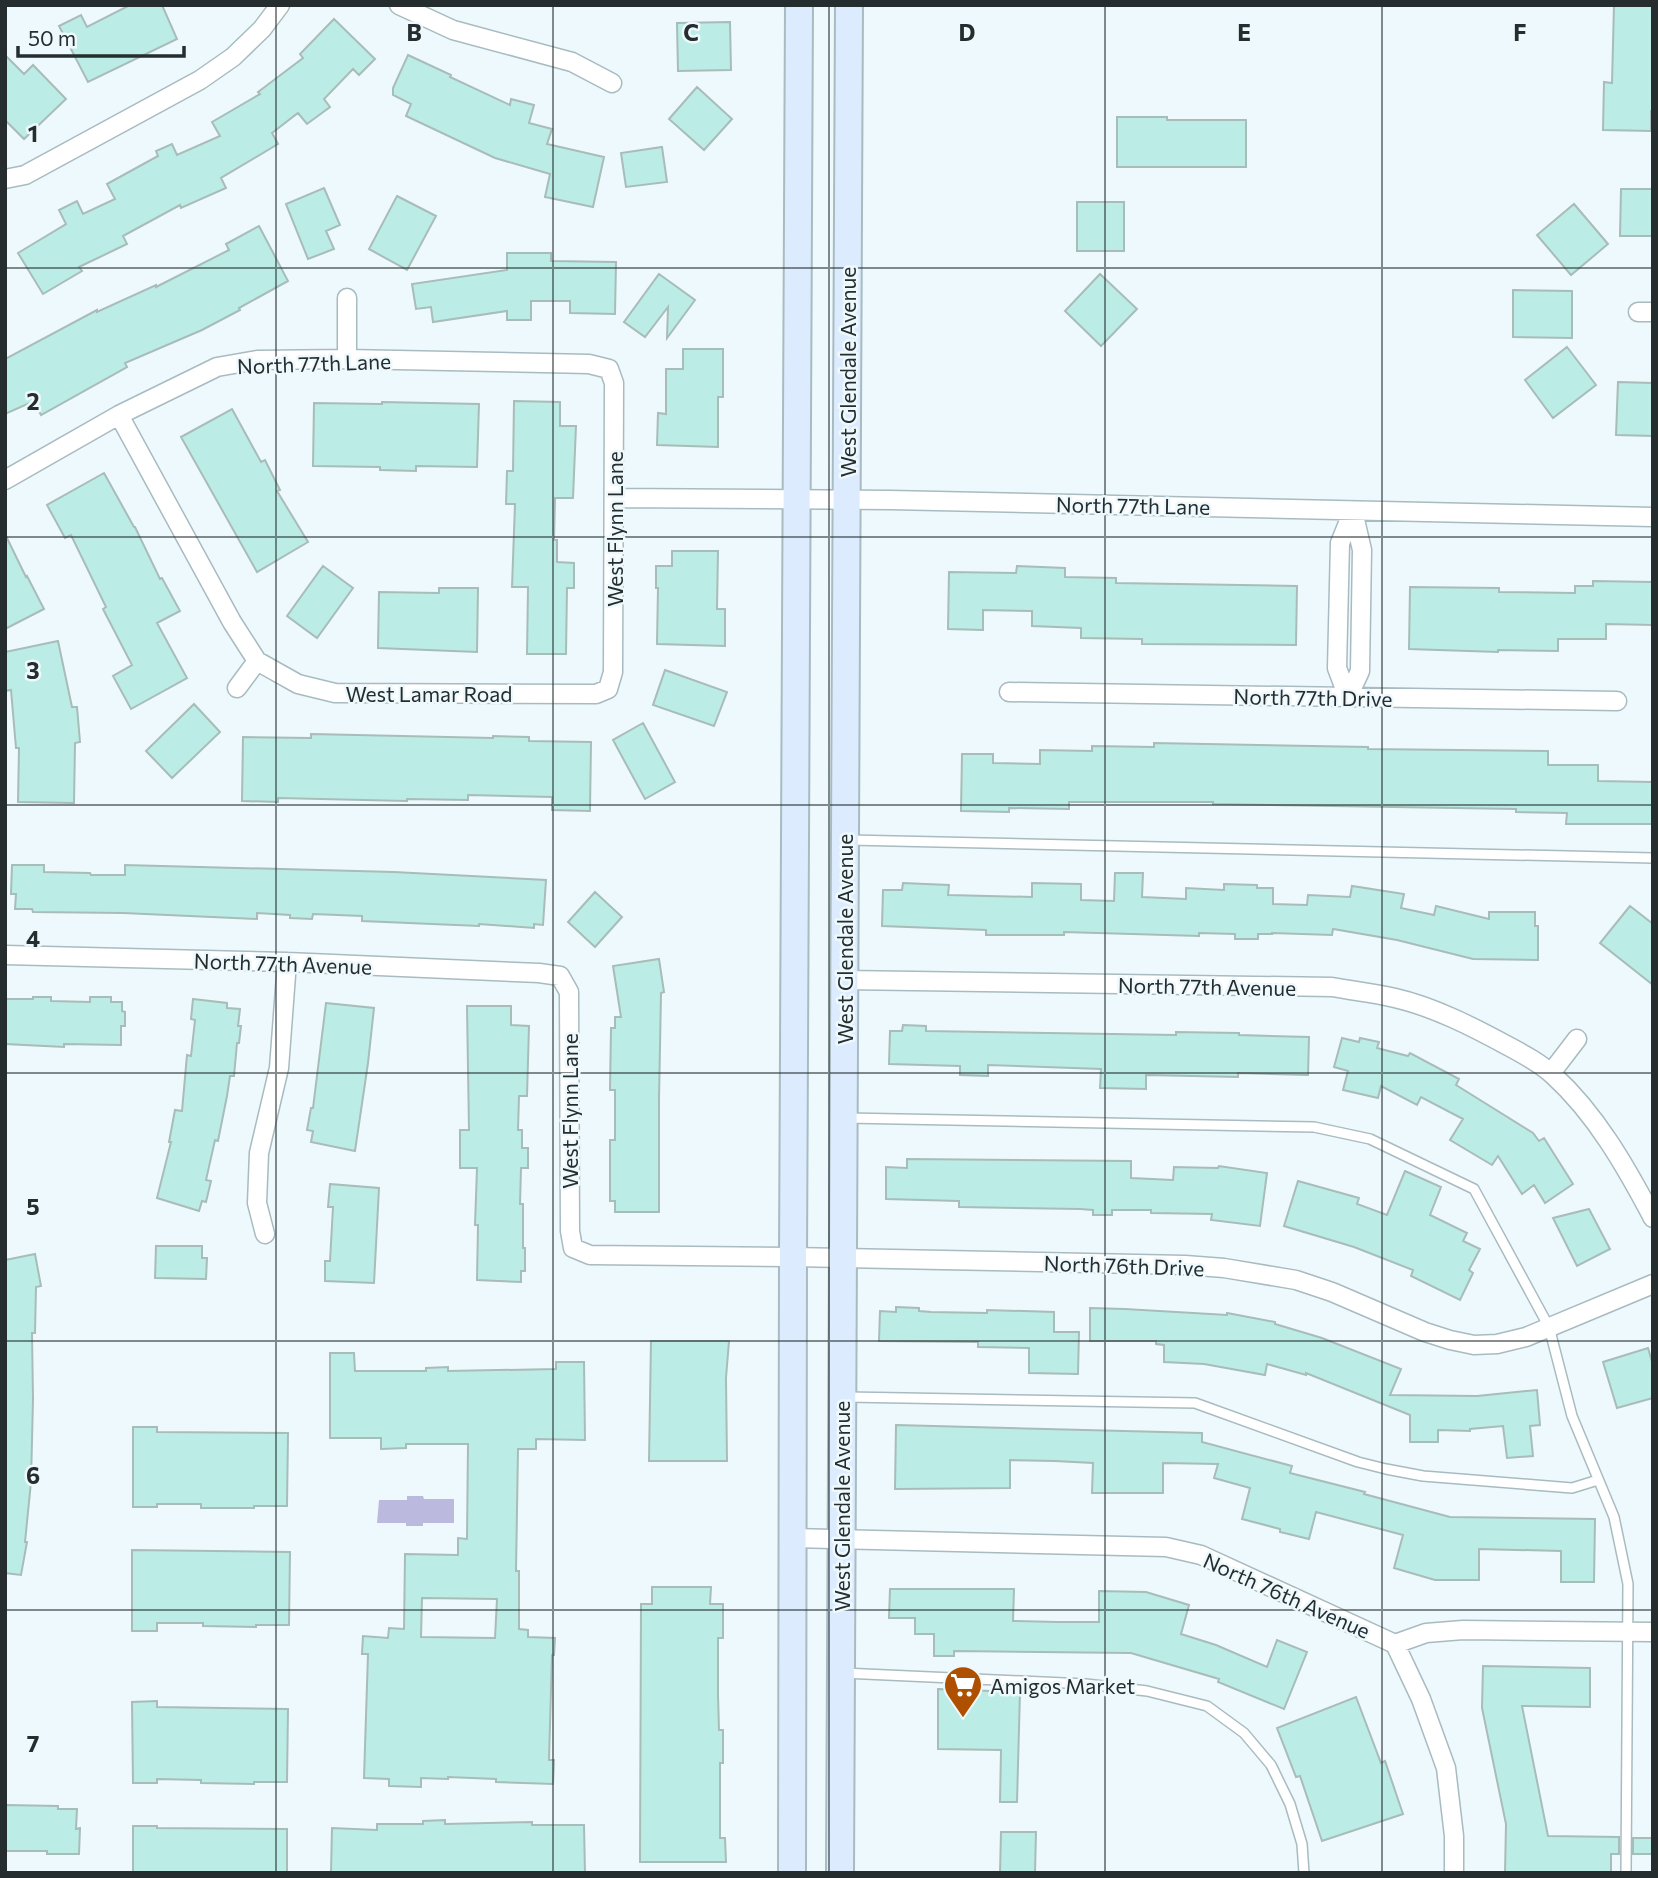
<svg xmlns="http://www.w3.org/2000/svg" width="1658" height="1878" viewBox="0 0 1658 1878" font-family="Commissioner,sans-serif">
	<rect width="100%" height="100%" fill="#eef9fd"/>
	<path fill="#bbb9de" d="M407 1496H423L424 1499H454V1523H423V1526H406V1523H377L379 1500H407Z"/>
	<path fill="#bbede6" stroke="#a8bcb9" stroke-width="2" fill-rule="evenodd" d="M130 5H162L177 39 88 82 59 26 81 15 87 27Z
		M1614 5H1653V111H1651V131L1603 130 1604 82 1612 83Z
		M334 19 375 59 359 75 353 69 324 99 330 107 307 124 298 113 272 133 278 144 221 178 226 188 181 208 180 205 123 236 127 244 79 267 82 271 43 294 18 253 66 224 59 210 77 201 83 214 115 199 107 184 158 156 156 151 172 144 177 155 220 136 212 122 260 94 258 92 303 58 300 54Z
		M730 22 731 70 678 71 677 23Z
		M5 55 24 74 33 65 66 99 24 139 5 120Z
		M408 55 451 75 450 77 510 105 511 99 534 105 529 123 552 129 547 144 604 157 593 207 545 197 550 174 495 158 406 116 411 104 393 95V88Z
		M697 87 732 119 704 150 669 119Z
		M1117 117H1167V120H1246V167H1117Z
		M662 147 667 182 626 187 621 153Z
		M324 188 340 225 326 231 334 249 308 259 286 204Z
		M1621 189H1653V236H1620Z
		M397 196 436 216 407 270 369 249Z
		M1077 202H1124V251H1077Z
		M1574 204 1608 244 1571 275 1537 235Z
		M259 226 288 281 239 308 240 310 202 330 125 363 127 367 41 415 34 401 5 414V359L97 310V312L156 285V287L229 250 226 244Z
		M507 253H551V261L616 262 615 314 570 313V301H531V320H507V311L433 322 431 307 416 309 412 284 507 270Z
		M659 274 695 300 667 338 668 307 645 337 624 322Z
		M1100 274 1137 309 1101 346 1065 311Z
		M1513 290 1572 291V338L1513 337Z
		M1567 347 1596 385 1553 418 1525 380Z
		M683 349H723V397H718V447L657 445 658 413 666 414V369H683Z
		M1618 382 1653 383V436L1616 435Z
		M514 401 560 402V426H576L573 498H555L554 540H557V562L574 563V588H567L566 654H527L528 587H512L515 504H506L507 471H513Z
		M382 402 479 404 477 467 416 466V471L380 470V467L313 466 314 403 382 404Z
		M232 409 261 462 265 460 280 490 277 491 308 542 257 572 181 437Z
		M104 473 134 527H135L160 579 162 578 180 611 157 623 187 678 131 709 113 676 132 665 103 609 106 607 71 535 65 538 47 505Z
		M5 534 26 577 27 576 44 609 5 629Z
		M672 551H718L717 609H725V646L657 644 658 588H656V566H672Z
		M323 566 353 588 317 638 287 616Z
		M1017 566 1065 568V577L1116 578V583L1297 586 1296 645 1142 644V639L1081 638V628L1032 626V611L983 610V630L948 629 949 572 1016 573Z
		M1593 581 1653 582V625L1606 624V639H1558V651L1498 650V652L1409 649 1410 587 1499 588V592L1575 593V586H1593Z
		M439 588H478L477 652 378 648 379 592 439 593Z
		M58 641 72 707H77L80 742 75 743 74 803 18 802 19 748H16L11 690 5 691V652Z
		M665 670 727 692 714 726 653 705Z
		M194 704 220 732 172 778 146 751Z
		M643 723 675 782 645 799 613 740Z
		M311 734 493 738V736L529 737V741L591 742 590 811 552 810V797L468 795V800L407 799V801L278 798V802L242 801 243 737 311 738Z
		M1154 743 1368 747V749L1548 751V765H1598V781L1653 782V824H1566L1567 813 1516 812V809L1213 804V802H1069V809L1009 808V812L961 811 962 754H993V763L1040 764V750L1092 751V746L1154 747Z
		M12 865H44V872L90 873 91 875H125V865L394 872 546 880 543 925 534 924V928L479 924V926L362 921V916L313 914 312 919 290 918V915L257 913V919L123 913 33 912 32 909H15L16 894H11Z
		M1115 873H1143L1142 897 1186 899V888L1224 890V884L1257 885V888H1273V904L1307 905 1308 895 1350 897 1352 886 1404 894 1401 908 1434 915 1436 906 1489 919V912H1535V926H1538V960L1473 959 1397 940 1333 929 1332 935 1272 933V934H1258V939H1235V934L1199 933V936L1064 932V935H986V930L882 926 883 890H902L903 883 949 885 948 895 1032 897V883L1081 884V900L1114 901Z
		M595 892 622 917 595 947 568 922Z
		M1630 906 1653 924V985L1600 943Z
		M659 959 664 992 661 993 659 1100V1212H615V1201H610V1140H615V1090H610L611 1028H615V1017H621L613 966Z
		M33 997H51V1001L90 1002V997H111V1002H122V1011L125 1012V1026H121V1045L64 1044V1047L5 1044V999H33Z
		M193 999 227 1003V1008L240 1009 238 1026H241L239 1043H237L234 1076H230L227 1096 218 1141 215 1140 206 1180 211 1181 206 1202 202 1201 199 1211 157 1198 171 1142H169L175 1110 182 1111 187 1055 191 1056 195 1020 191 1019Z
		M326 1003 374 1008 368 1063 355 1151 311 1142 313 1131 307 1130 311 1108H313Z
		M467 1006H511V1025L529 1026 527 1096H519L518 1130H522V1148H528V1168H521L520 1204H523V1248H525V1271H521V1282L477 1280 478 1225H475L477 1168H460V1130H469Z
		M903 1025 926 1026V1031L1176 1035V1032L1239 1033V1035L1309 1037 1308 1075 1238 1073V1077L1146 1075V1089L1100 1088 1101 1069 988 1065V1076L960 1075V1066L889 1064 890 1031H902Z
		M1342 1038 1359 1042 1360 1038 1379 1042 1377 1048 1408 1056 1410 1053 1459 1079 1456 1085 1533 1133 1539 1141 1544 1138 1573 1184 1545 1203 1534 1185 1522 1194 1498 1156 1492 1165 1450 1140 1463 1119 1421 1097 1417 1105 1381 1086 1378 1098 1343 1090 1348 1071 1334 1067Z
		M907 1159 1131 1161V1178L1173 1180 1174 1167 1218 1168 1219 1166 1267 1173 1260 1226 1211 1220 1212 1214 1151 1213V1210H1112V1215H1093V1210L1080 1209 959 1207V1201L886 1199V1167L907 1168Z
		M1405 1171 1441 1187 1430 1215 1467 1233 1463 1241 1480 1249 1469 1270 1473 1273 1460 1300 1411 1276 1413 1270 1354 1247 1284 1226 1298 1181 1359 1198 1357 1204 1387 1215Z
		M330 1184 379 1188 374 1283 325 1281V1261H330L333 1207H328Z
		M1589 1209 1610 1249 1577 1266 1553 1218Z
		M156 1246H202V1258H207L206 1279 155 1278Z
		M35 1254 41 1286 36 1287 35 1333H32L33 1399 31 1482 25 1542H27L21 1575 5 1573V1260Z
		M896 1307 919 1308V1311L931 1312 987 1313V1310L1054 1312V1332H1079L1078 1374 1029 1373V1348L978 1347V1342L879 1341 880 1311 896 1312Z
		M1090 1308 1125 1309 1227 1315V1313L1275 1322V1324L1322 1338 1401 1369 1390 1395 1477 1396 1537 1390 1540 1425 1530 1426 1533 1456 1507 1458 1503 1426 1470 1429V1431L1438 1430V1442H1410V1415L1306 1373V1375L1267 1364 1265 1375 1204 1364 1164 1362V1345L1156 1344V1341H1090Z
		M651 1341H729L726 1378 727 1461H649Z
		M1648 1348 1653 1365V1398L1617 1408 1603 1362Z
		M330 1353H354L355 1371H426V1368L448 1367V1371L556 1369V1362H584L585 1440 536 1439V1449H518L516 1571H519V1629L528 1630V1637L555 1638 554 1655H552L549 1760H554L553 1784 496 1782V1779L448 1777V1779L421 1778V1787L389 1786V1779L364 1778 368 1654H362L363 1636 388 1638 389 1628 404 1629 405 1554 458 1555V1538L467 1539 468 1444H406V1448L381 1449V1438H330ZM422 1598 497 1599 495 1638 421 1637Z
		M896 1425 1202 1433V1442L1292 1466 1290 1473 1365 1492 1364 1494 1450 1517 1595 1519 1594 1582H1561V1551L1479 1549V1580H1435L1394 1568 1403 1535 1316 1512 1309 1539 1280 1532V1529L1242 1519 1250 1488 1214 1478 1218 1464 1163 1463V1493H1092L1093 1463 1055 1461 1010 1460V1488L895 1489Z
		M133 1427H157V1432L288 1433 287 1506H254V1508H201V1504H157V1507H133Z
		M132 1550 290 1552 289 1625H256V1627L203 1626V1623H157V1631H132Z
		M652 1587H711L710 1604H723V1638H718V1695L719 1730H723V1763H720V1838H725L726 1862H640L641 1604H652Z
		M890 1589H1014L1013 1621 1058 1622H1099V1591L1146 1592 1189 1605 1181 1634 1216 1645 1267 1667 1277 1640 1307 1652 1284 1709 1218 1682 1219 1679 1131 1653 954 1651V1656H934V1634H915V1618H889Z
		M1483 1666 1590 1668V1707L1522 1706 1548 1836 1619 1837V1854H1611V1873H1505L1506 1824 1482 1708Z
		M938 1689 1020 1692 1017 1802H1000L1001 1750 938 1749Z
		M1356 1697 1381 1763 1385 1761 1403 1814 1322 1841 1300 1776 1296 1777 1277 1728Z
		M157 1701V1707L288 1709 287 1782H254V1784L201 1783V1780L157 1779V1783H133L132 1702Z
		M6 1805 58 1806V1809H77L76 1829 80 1828 79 1854H47V1851H5Z
		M445 1820V1824L532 1822V1825H584L585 1873H331L332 1828 377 1830V1824H423V1821Z
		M133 1826H157V1828L287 1829V1873H133Z
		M1001 1832H1036L1035 1873H1000Z
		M1633 1838H1653V1854H1633Z"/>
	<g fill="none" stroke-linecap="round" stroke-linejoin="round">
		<defs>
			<path id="lane" d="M849 840 1653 858
				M846 1118 1314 1127 1370 1139 1474 1189 1549 1327 1572 1416 1614 1517 1628 1584 1626 1873
				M847 1397 1195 1403 1358 1462 1386 1469 1423 1476 1572 1488 1598 1480
				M843 1673 1086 1684 1147 1691 1207 1706 1244 1733 1271 1765 1290 1804 1302 1844 1304 1873"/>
			<path id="street" d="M399 5 453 30 572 62 612 83
				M5 179 25 175 200 80 233 57 262 29 280 5
				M1638 312H1653
				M347 359V298
				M5 480 119 415 217 367 257 360 347 359 589 364 609 369 614 383 613 672 608 689 596 694 335 693 298 684 257 661 232 622 119 415
				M614 498 890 500 1653 517
				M237 688 257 661
				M1009 692 1617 701
				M1348 697 1337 668 1340 543 1353 511
				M1348 697 1360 671 1362 550 1353 511
				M5 955 287 962 539 973 560 976 569 992 570 1231 573 1248 590 1255 793 1257 1185 1265 1224 1268 1296 1280 1332 1292 1425 1332 1450 1340 1474 1345 1497 1344 1526 1337 1653 1284
				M844 980 1332 987C1353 991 1375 993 1395 998 1434 1007 1473 1027 1508 1046 1523 1054 1540 1063 1553 1075 1596 1114 1626 1167 1653 1218
				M1551 1073 1577 1039
				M265 1234 257 1203 259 1153 279 1068 287 962
				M792 1538 1166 1547 1201 1555 1395 1644 1426 1633 1463 1630 1653 1632
				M1395 1644 1421 1699 1446 1768 1454 1836V1873"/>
			<path id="secondary" d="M792 1873 793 1257 799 5
				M840 1873 849 5"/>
		</defs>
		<use href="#lane" stroke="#a8bbc1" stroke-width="12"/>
		<use href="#street" stroke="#a8bbc1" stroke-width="21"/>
		<use href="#secondary" stroke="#a8bbc1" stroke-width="30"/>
		<use href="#lane" stroke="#fff" stroke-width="9"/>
		<use href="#street" stroke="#fff" stroke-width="18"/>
		<use href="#secondary" stroke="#dcecfe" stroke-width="26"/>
	</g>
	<path fill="none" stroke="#252d2f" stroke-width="2" stroke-opacity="0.55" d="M276 5V1873M553 5V1873M829 5V1873M1105 5V1873M1382 5V1873M5 268H1653M5 537H1653M5 805H1653M5 1073H1653M5 1341H1653M5 1610H1653"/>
	<defs>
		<symbol id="supermarket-pin" viewBox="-11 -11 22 30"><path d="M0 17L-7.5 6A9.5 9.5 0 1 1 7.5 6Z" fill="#af5000" stroke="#eef9fd"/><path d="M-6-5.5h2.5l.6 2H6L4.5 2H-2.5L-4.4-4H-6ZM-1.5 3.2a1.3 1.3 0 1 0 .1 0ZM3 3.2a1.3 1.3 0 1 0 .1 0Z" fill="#fff"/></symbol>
	</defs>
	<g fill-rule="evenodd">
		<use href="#supermarket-pin" x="941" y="1663" width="44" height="60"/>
	</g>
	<g text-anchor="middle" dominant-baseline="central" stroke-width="5" stroke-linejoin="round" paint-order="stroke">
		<g font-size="21" fill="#252d2f" stroke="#eef9fd">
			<text transform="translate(314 363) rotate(-2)">North 77th Lane</text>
			<text transform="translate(847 372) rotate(-90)">West Glendale Avenue</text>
			<text transform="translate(1133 505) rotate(1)">North 77th Lane</text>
			<text transform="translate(614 529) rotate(-90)">West Flynn Lane</text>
			<text x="429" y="693">West Lamar Road</text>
			<text transform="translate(1313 697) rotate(1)">North 77th Drive</text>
			<text transform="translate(844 939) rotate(-90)">West Glendale Avenue</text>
			<text transform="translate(283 963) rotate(2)">North 77th Avenue</text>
			<text transform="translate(1207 986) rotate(1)">North 77th Avenue</text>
			<text transform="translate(569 1111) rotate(-90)">West Flynn Lane</text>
			<text transform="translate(1124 1265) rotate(2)">North 76th Drive</text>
			<text transform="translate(841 1506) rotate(-90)">West Glendale Avenue</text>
			<text transform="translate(1287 1595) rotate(24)">North 76th Avenue</text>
		</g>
		<g font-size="21" fill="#252d2f" stroke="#eef9fd" text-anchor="start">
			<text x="990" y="1685">Amigos Market</text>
		</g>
	</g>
	<g font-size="23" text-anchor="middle" font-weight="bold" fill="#252d2f" stroke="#eef9fd" stroke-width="5" stroke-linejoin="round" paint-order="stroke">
		<text x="414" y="41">B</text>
		<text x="691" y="41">C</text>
		<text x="967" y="41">D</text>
		<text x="1244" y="41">E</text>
		<text x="1520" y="41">F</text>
		<text x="33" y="142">1</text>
		<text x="33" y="410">2</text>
		<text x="33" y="679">3</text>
		<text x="33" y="947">4</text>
		<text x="33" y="1215">5</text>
		<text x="33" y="1484">6</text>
		<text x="33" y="1752">7</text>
	</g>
	<rect width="1658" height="1878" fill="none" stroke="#252d2f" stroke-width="14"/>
	<path d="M18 46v10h166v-10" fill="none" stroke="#252d2f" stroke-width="3.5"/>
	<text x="28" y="46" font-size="21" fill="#252d2f" stroke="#eef9fd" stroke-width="5" paint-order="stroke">50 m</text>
</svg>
